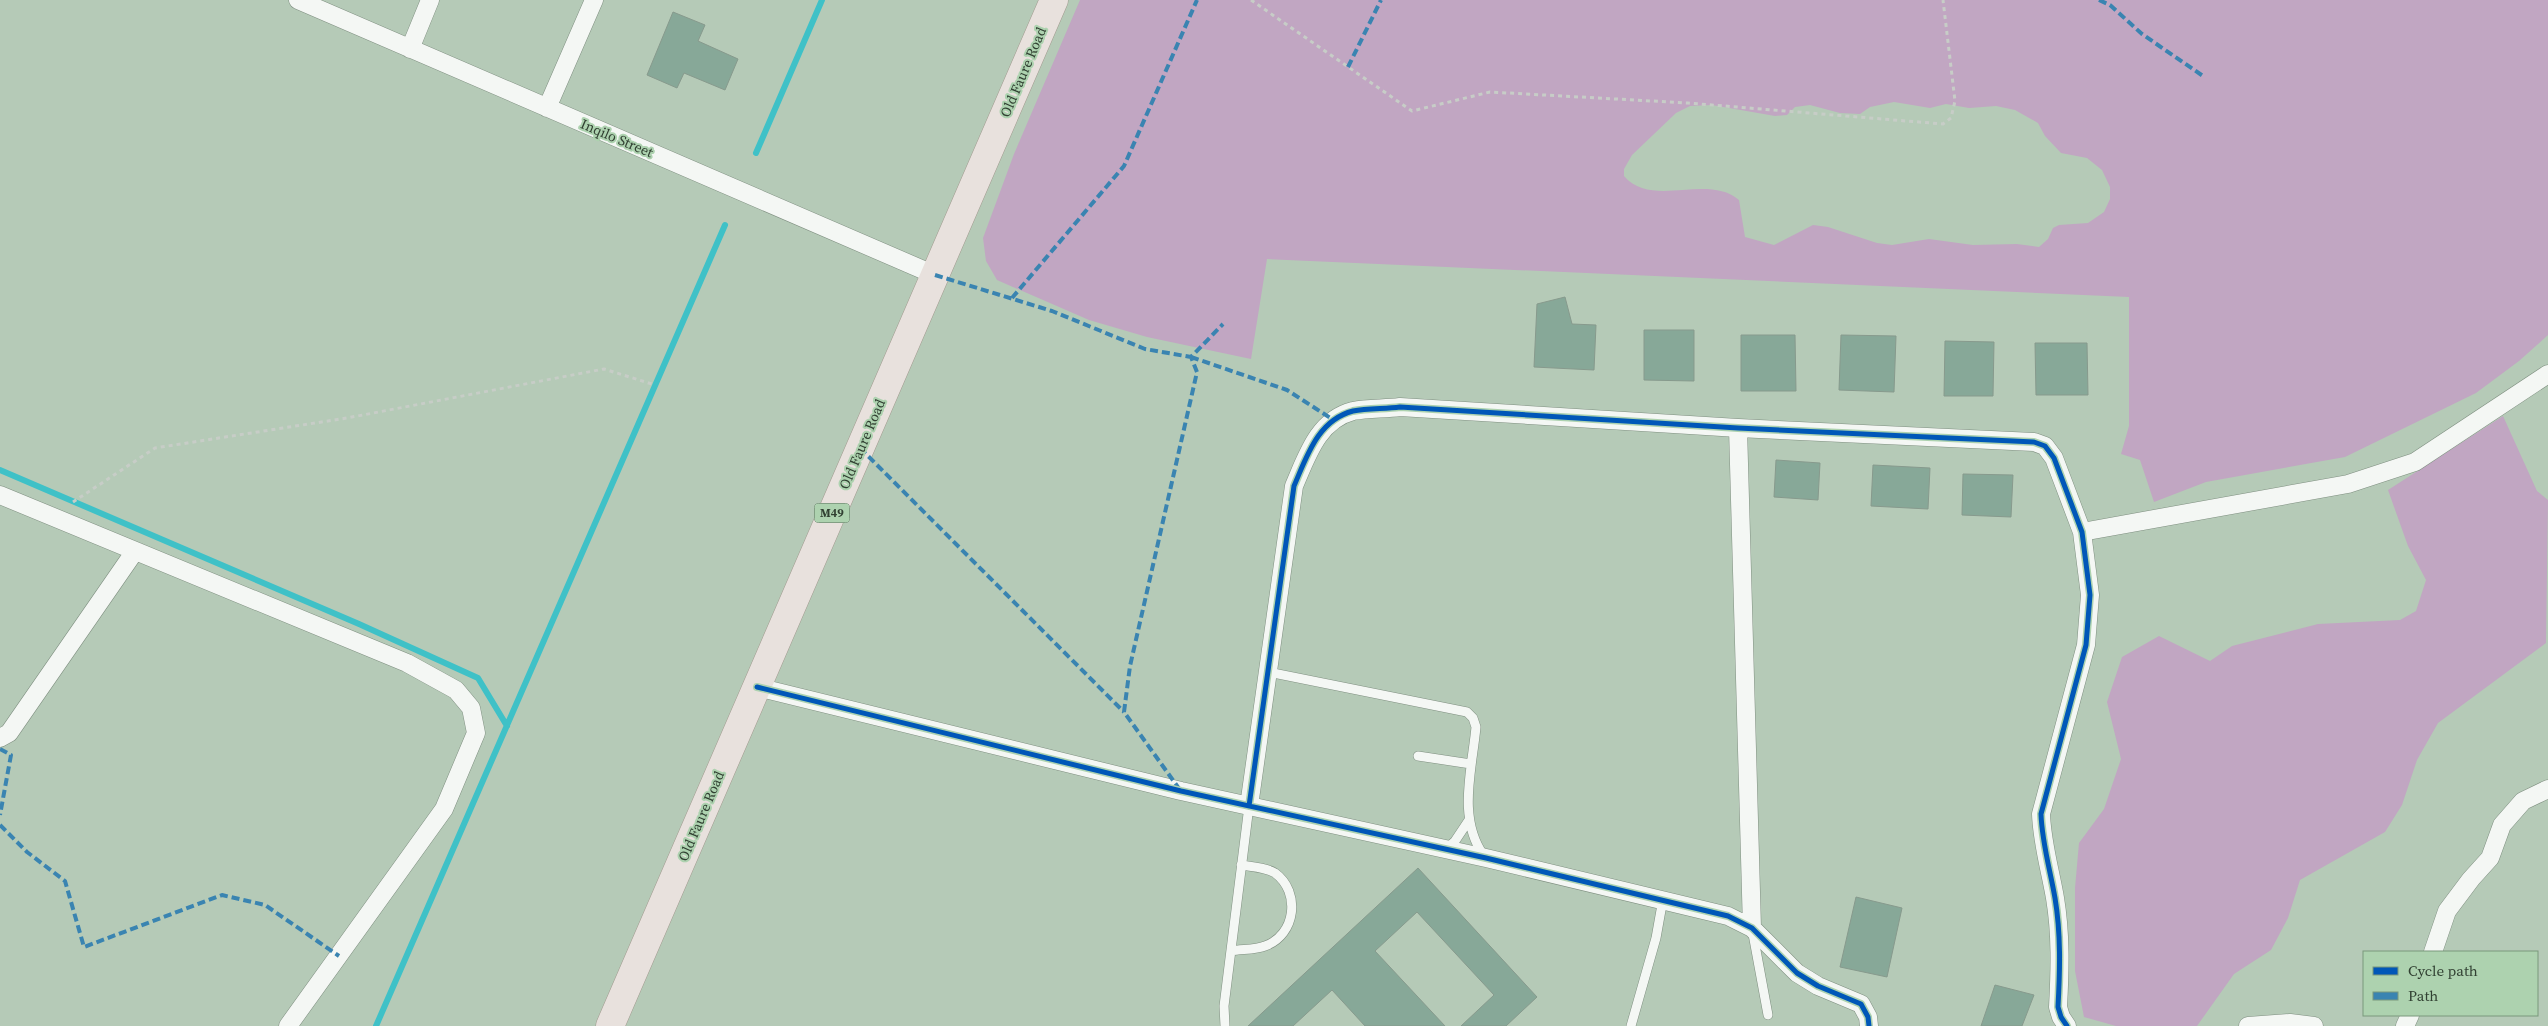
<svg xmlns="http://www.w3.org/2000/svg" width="2548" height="1026" viewBox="0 0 2548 1026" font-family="'Source Serif 4',serif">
	<rect width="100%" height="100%" fill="#b5cab7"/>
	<path fill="#c1a6c2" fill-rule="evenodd" d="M1080 0H2548V335L2519 361 2476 393 2345 457 2206 482 2154 502 2140 460 2121 454 2129 426V297L1267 259 1251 359 1147 337 1089 320 997 280 986 261 983 238 1014 154ZM1894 102 1930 108 1946 104 1969 108 1996 106 2015 110 2038 123 2045 136 2061 153 2087 158 2102 170 2110 187V199L2104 212 2088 223 2059 225 2053 228 2048 239 2039 247 2017 244 1973 245 1929 239 1892 245 1877 243 1828 227 1813 225 1774 245 1745 237 1739 200C1707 173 1652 209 1624 176V169L1632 155 1676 113 1690 106 1712 105 1775 116 1787 115 1795 107 1810 105 1840 113 1860 114 1870 107Z
		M2503 416 2537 491 2548 500 2546 643 2438 723 2417 760 2402 805 2385 832 2300 880 2288 918 2271 950 2234 974 2197 1026H2116L2084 1017 2075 971V888L2079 843 2104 809 2121 759 2107 702 2122 657 2159 636 2210 661 2232 646 2318 624 2400 620 2416 611 2426 580 2408 546 2388 490Z"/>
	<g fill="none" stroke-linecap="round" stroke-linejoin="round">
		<path stroke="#3fc1c7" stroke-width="6" d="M756 153 822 0
			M0 470 359 624 478 678 507 726
			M376 1026 725 225"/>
	</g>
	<path fill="#87a898" stroke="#879a8d" d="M673 12 705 25 698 41 738 59 725 90 684 73 677 88 647 75Z
		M1565 297 1572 324 1596 325 1594 370 1534 367 1537 304Z
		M1644 330H1694V381L1644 380Z
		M1741 335H1795L1796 391H1741Z
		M1841 335 1896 336 1894 392 1839 390Z
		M1945 341 1994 342 1993 396H1944Z
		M2035 343H2087L2088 395H2036Z
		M1776 460 1820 463 1818 500 1774 497Z
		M1873 465 1930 468 1928 509 1871 506Z
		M1963 474 2013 475 2011 517 1962 515Z
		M1418 868 1537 997 1506 1026H1461L1494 995 1417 912 1375 951 1445 1026H1365L1332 990 1293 1026H1248Z
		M1856 897 1902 908 1887 977 1840 967Z
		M1995 985 2034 995 2022 1026H1981Z"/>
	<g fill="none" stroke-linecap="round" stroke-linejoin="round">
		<defs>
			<path id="service" d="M1268 672 1467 712 1473 718 1476 727C1472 770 1457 818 1484 856
				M1418 756 1471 764
				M1446 849 1455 841 1469 820
				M1753 934 1768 1015
				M1231 951C1242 949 1255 950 1265 946 1296 935 1301 892 1275 873 1265 867 1253 867 1241 865
				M1225 1026 1224 1006 1249 806
				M1631 1026 1656 938 1663 899"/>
			<path id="minor" d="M298 0 935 275
				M410 49 430 0
				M547 108 594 0
				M1738 428 1752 928
				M0 495 407 663 456 690 471 708 476 733 444 809 288 1026
				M2082 532 2348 484 2415 462 2548 374
				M757 687 1181 791 1486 858 1728 916 1752 928 1797 973 1818 986 1861 1004 1868 1017 1869 1026
				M0 738 9 733 135 551
				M1249 806 1294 486C1307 456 1318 420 1353 411 1368 408 1385 409 1400 407L1738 428 2034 442 2045 446 2054 458 2082 532 2090 595 2086 645 2041 814C2042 843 2050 869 2055 898 2061 934 2060 970 2058 1007L2061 1017 2067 1026
				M2433 952 2447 911 2471 879 2490 858 2502 825 2523 801 2548 789
				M2248 1026 2290 1023 2314 1026
				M2405 1026 2410 1015"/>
			<path id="primary" d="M610 1026 1054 0"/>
		</defs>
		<use href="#service" stroke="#7f8f80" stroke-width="10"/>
		<use href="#minor" stroke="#7f8f80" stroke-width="19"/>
		<use href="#primary" stroke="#a19a8f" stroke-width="29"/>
		<path stroke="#c7cdc7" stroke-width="3" stroke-dasharray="4 4" stroke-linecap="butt" d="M1251 0 1412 111 1490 92 1688 103 1943 124 1951 118 1955 101 1943 0
			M73 502 155 448 347 418 604 369 655 385"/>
		<use href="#service" stroke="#f4f7f4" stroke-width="9"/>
		<use href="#minor" stroke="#f4f7f4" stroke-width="18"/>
		<use href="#primary" stroke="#e8e1dd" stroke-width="28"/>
		<path stroke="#3a84b1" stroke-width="4" stroke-dasharray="8 4" stroke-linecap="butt" d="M2099 0 2110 5 2142 34 2203 76
			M1348 67 1381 0
			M935 275 1052 311 1145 349 1191 357 1223 324
			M1012 298 1124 166 1197 0
			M1191 357 1287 390 1332 419
			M860 448 1124 712
			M0 749 11 755 0 815
			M1180 790 1124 712 1130 666 1197 372 1191 357
			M0 825 27 852 65 881 84 947 222 895 265 905 339 956"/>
		<defs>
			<path id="cycleway" d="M757 687 1181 791 1486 858 1728 916 1752 928 1797 973 1818 986 1861 1004 1868 1017 1869 1026
				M1249 806 1294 486C1307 456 1318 420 1353 411 1368 408 1385 409 1400 407L1738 428 2034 442 2045 446 2054 458 2082 532 2090 595 2086 645 2041 814C2042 843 2050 869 2055 898 2061 934 2060 970 2058 1007L2061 1017 2067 1026"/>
		</defs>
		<use href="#cycleway" stroke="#add2af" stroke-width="8"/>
		<use href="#cycleway" stroke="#0057b8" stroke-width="5"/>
	</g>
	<g text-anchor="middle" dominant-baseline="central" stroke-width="4" stroke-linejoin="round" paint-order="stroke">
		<rect fill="#add2af" stroke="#566c58" stroke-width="1" x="814.5" y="503.5" width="35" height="19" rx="4"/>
		<g font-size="12" font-weight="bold" fill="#314032">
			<text x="832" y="513">M49</text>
		</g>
		<g font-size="14" fill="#314032" stroke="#add2af">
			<text transform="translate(1023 72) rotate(-67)">Old Faure Road</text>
			<text transform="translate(617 138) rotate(23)">Inqilo Street</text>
			<text transform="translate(862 444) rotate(-67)">Old Faure Road</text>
			<text transform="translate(701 816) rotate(-67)">Old Faure Road</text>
		</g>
	</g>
	<rect x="2363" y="951" width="175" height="65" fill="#add2af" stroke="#7b987d"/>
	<rect x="2373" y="967" width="25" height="8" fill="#0057b8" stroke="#7b987d"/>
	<text x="2408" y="976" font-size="15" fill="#314032">Cycle path</text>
	<rect x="2373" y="992" width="25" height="8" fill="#3a84b1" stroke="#7b987d"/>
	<text x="2408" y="1001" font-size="15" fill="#314032">Path</text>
</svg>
